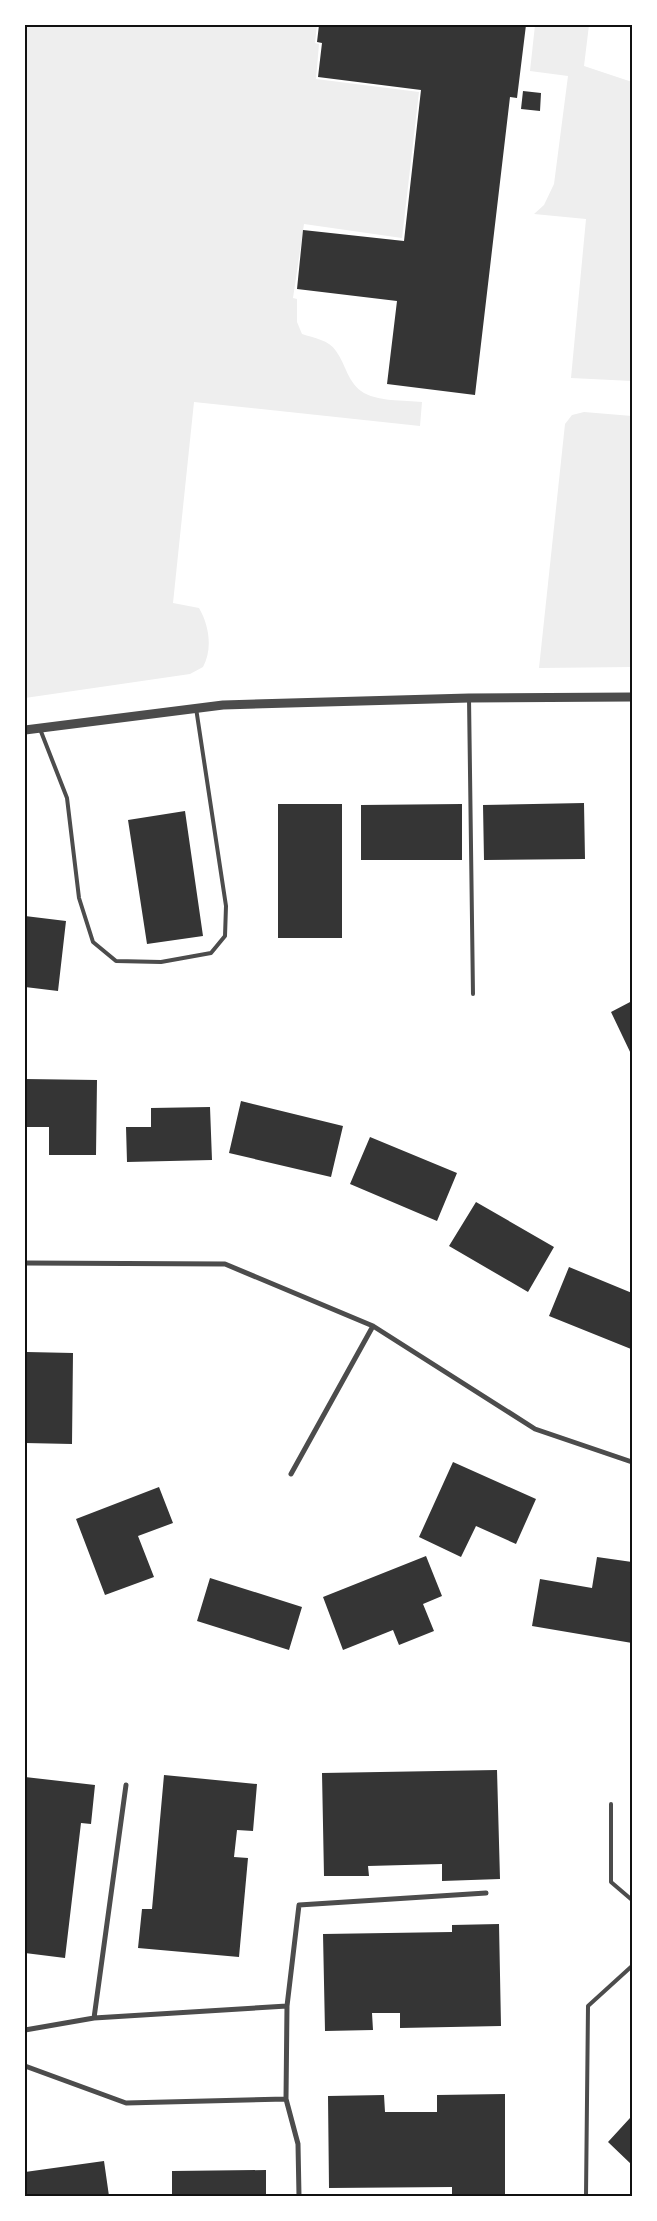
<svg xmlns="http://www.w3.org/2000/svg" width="657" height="2221" viewBox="0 0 657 2221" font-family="Raleway,sans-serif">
	<rect width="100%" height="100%" fill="#fff"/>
	<path fill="#eee" d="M25 25H317L315 43 319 44 316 79 419 92 402 238 304 224 293 298 297 299V322L302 334C314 338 329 340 336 351 346 365 347 380 361 391 376 402 405 400 422 402L420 426 194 402 173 603 199 608C209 625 213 649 203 667L190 674 25 698Z
		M535 25H589L584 66 632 82V381L571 378 586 219 534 214 544 205 554 184 568 76 530 71Z
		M584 412 632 416V667L539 668 565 424 572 415Z"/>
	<path fill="#353535" d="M319 25H526L517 98 510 97 475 395 387 384 397 301 297 289 303 230 404 241 421 90 318 77 322 43 317 42Z
		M523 91 541 93 540 111 521 109Z
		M584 803 585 859 484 860 483 805Z
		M278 804H342V938H278Z
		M462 804V860H361V805Z
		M185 811 203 936 147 944 128 820Z
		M25 916 66 921 58 991 25 987Z
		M632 1001V1056L611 1012Z
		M25 1079 97 1080 96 1155H49V1127H25Z
		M241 1101 343 1126 331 1177 229 1153Z
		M210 1107 212 1160 127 1162 126 1127H151V1108Z
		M370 1137 457 1173 437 1221 350 1184Z
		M476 1202 554 1247 528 1292 449 1246Z
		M569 1267 632 1293 631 1349 549 1316Z
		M27 1352 73 1353 72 1444 25 1443Z
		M453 1462 536 1499 516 1544 476 1526 461 1557 419 1537Z
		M159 1487 173 1523 138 1536 154 1577 105 1595 76 1519Z
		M426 1556 442 1596 423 1604 434 1631 399 1645 393 1630 343 1650 323 1597Z
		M597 1557 632 1562V1643L532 1626 540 1579 592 1588Z
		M210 1578 302 1607 289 1650 197 1621Z
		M497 1770 500 1879 442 1881V1864L368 1866 369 1876H324L322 1773Z
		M164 1775 257 1784 253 1831 237 1830 234 1857 248 1858 239 1957 138 1948 142 1909H152Z
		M25 1777 95 1785 91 1824 81 1823 65 1958 25 1953Z
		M499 1924 501 2026 400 2028V2013H372L373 2030 325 2031 323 1934 452 1932V1925Z
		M505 2094V2196H452V2187L329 2188 328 2096 384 2095 385 2112H437V2095Z
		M630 2118 632 2120V2165L608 2142Z
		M104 2161 109 2196H25V2172Z
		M266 2170V2196H172V2171Z"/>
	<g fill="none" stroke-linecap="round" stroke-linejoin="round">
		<path stroke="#4c4c4c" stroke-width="4" d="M469 698 473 994
			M40 729 67 798 79 898 93 942 116 961 161 962 211 953 225 936 226 906 196 708
			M611 1804V1882L632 1900
			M586 2196 588 2006 632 1966"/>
		<path stroke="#4c4c4c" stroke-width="5" d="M25 1263 225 1264 373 1326 535 1429 632 1462
			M291 1474 373 1326
			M94 2018 126 1785
			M25 2030 94 2018 287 2006
			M25 2066 126 2103 286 2099
			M299 2196 298 2144 286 2099 287 2006 299 1905 486 1893"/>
		<path stroke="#4c4c4c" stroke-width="9" d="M25 730 223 705 469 698 632 697"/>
	</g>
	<rect width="657" height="2221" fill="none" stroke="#ffffff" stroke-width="52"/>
	<rect x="26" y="26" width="605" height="2169" fill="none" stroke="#111" stroke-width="2"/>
</svg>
